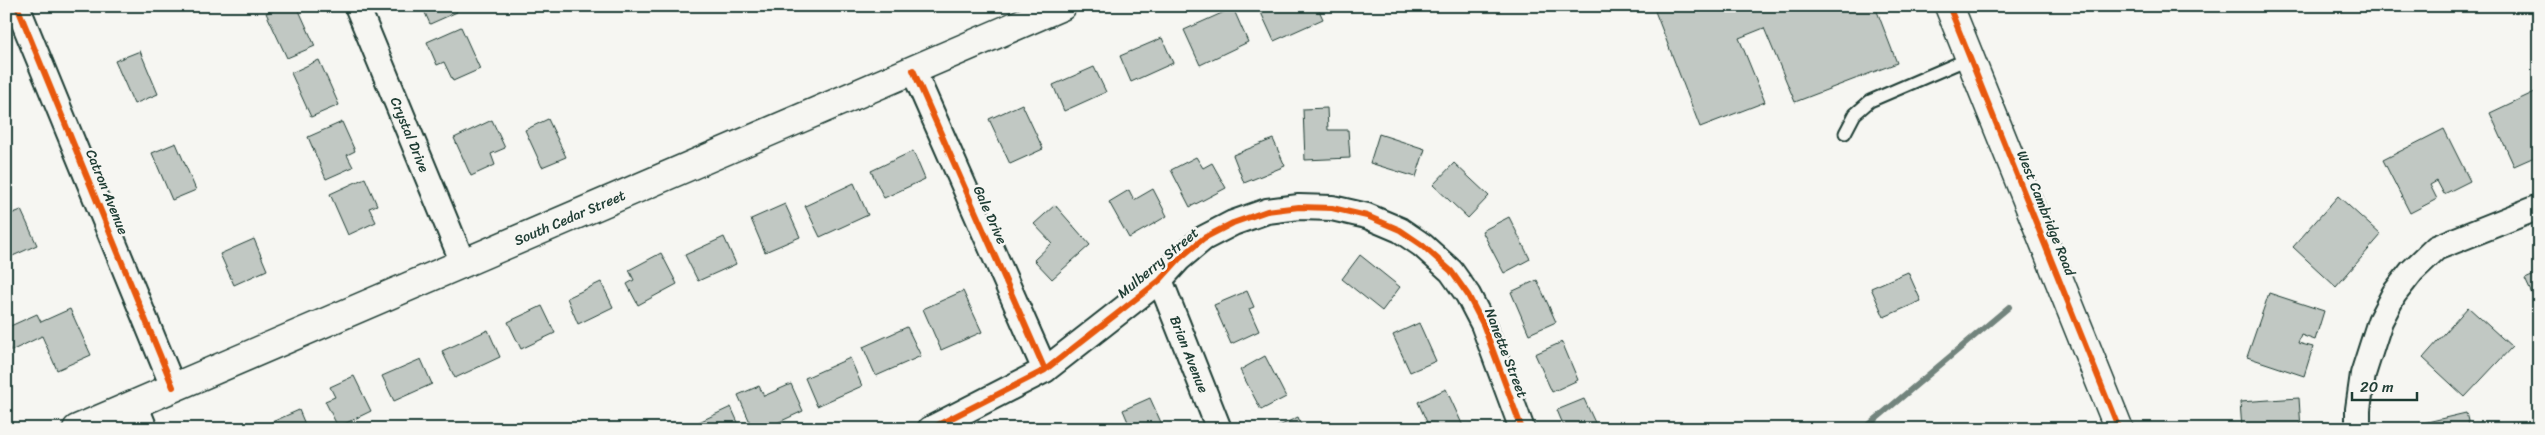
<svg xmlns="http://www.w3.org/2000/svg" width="2545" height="435" viewBox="0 0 2545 435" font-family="Sriracha,sans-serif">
	<rect width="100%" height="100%" fill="#f6f6f2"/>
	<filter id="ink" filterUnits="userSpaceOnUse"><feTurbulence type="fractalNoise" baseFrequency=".02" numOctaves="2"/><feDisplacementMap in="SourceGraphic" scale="10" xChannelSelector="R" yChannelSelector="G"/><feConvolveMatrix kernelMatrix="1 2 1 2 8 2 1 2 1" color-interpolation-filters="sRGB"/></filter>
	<g filter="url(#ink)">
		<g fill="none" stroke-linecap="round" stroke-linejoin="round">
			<path stroke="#72847d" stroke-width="6" d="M1864 429 2009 307"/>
		</g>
		<path fill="#c1c8c3" stroke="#1f3d34" d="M282 6H297L315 46 287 58 266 13Z
			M422 6H454L457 12 430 24Z
			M1258 6H1317L1323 19 1274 41Z
			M1653 6H1875L1897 63 1795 102 1764 28 1739 38 1765 102 1700 127Z
			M1233 8 1248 42 1200 65 1184 30Z
			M461 27 480 69 453 81 444 62 437 65 427 42Z
			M1162 38 1173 63 1131 82 1120 56Z
			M140 51 158 94 134 104 115 61Z
			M319 60 339 105 311 117 291 73Z
			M1094 67 1106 92 1064 111 1053 85Z
			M2539 90V155L2514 166 2490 113Z
			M1022 104 1043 149 1010 164 989 119Z
			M1327 108 1328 130H1348L1350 158 1305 160 1303 109Z
			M548 119 566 157 542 167 525 130Z
			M492 120 505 148 491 154 495 165 471 176 454 138Z
			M342 122 355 151 347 155 353 167 326 179 308 137Z
			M2444 129 2470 181 2444 194 2437 181 2430 185 2437 199 2410 213 2383 160Z
			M1379 134 1425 149 1416 177 1370 163Z
			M1273 139 1285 166 1244 183 1233 155Z
			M176 143 196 190 172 200 152 153Z
			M913 151 925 179 884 198 871 171Z
			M1196 157 1203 168 1212 163 1226 188 1190 207 1171 170Z
			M1454 163 1489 196 1468 218 1433 185Z
			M365 178 377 205 369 208 376 222 348 235 330 194Z
			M854 183 868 215 820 237 805 206Z
			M1153 189 1167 216 1129 238 1109 202 1129 190 1134 200Z
			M2338 196 2381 235 2336 287 2293 247Z
			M785 204 800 237 765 252 751 219Z
			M1055 205 1090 245 1052 279 1034 260 1052 243 1034 224Z
			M21 210 37 245 6 259V216Z
			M1509 217 1530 259 1504 273 1482 231Z
			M724 237 736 264 698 281 685 255Z
			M254 239 267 270 234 285 220 254Z
			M661 253 677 284 638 305 627 284 634 280 629 270Z
			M1360 255 1400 287 1382 311 1342 279Z
			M1908 272 1921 301 1884 317 1871 288Z
			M2539 273V309L2525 279Z
			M1537 280 1556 322 1529 334 1511 292Z
			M601 282 613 307 578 324 567 298Z
			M963 291 982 332 941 350 923 309Z
			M1247 291 1254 307 1249 309 1259 331 1231 344 1214 305Z
			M2269 293 2324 311 2315 340 2301 335 2298 343 2313 347 2304 376 2247 357Z
			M542 306 555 333 521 349 508 322Z
			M2468 307 2512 347 2465 397 2423 358Z
			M70 309 91 355 57 370 42 336 11 351 6 340V328L37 314 41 322Z
			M1419 323 1436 361 1410 372 1393 335Z
			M907 327 921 356 876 376 863 347Z
			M488 330 500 357 455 378 442 351Z
			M1562 342 1578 380 1552 392 1535 354Z
			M1265 356 1286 397 1261 410 1240 370Z
			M850 358 862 386 817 406 805 378Z
			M421 359 432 384 394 401 382 376Z
			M354 376 371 411 338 427 325 401 335 397 330 387Z
			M791 384 803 411 764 429H753L738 395 759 386 764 396Z
			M1446 389 1463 426 1457 429H1430L1418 402Z
			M1150 398 1164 429H1131L1123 410Z
			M2299 398 2301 429H2242L2240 402Z
			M1584 399 1598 429H1565L1557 410Z
			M731 407 741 429H684Z
			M299 410 307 429H265L263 426Z
			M2466 413 2470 429H2410V426Z
			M1298 417 1303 429H1273Z"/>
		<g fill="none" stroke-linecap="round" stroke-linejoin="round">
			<defs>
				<path id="lane" d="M1845 133 1855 114 1870 101 1970 58"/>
				<g id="street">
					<path d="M17 6 173 387"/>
					<path id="s1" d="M357 6 463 263"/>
					<path d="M913 70 1045 370"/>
					<path id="s2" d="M1160 280 1219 429"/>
					<path d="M135 404 145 429"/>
					<path d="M930 429 1045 370 1160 280 1179 259 1204 238 1233 223 1267 211 1299 207 1332 208 1367 216 1400 230 1422 245 1451 271 1468 295 1483 324 1522 429"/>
					<path d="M2358 429V409L2363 374 2380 321 2394 294 2412 271 2436 248 2539 207"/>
				</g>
				<g id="secondary">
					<path d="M1949 6 2119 429"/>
					<path id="s3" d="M77 429 1062 6"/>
				</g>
			</defs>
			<use href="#lane" stroke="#1f3d34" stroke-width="15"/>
			<use href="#street" stroke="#1f3d34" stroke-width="28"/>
			<use href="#secondary" stroke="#1f3d34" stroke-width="31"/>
			<use href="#lane" stroke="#f6f6f2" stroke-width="11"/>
			<use href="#street" stroke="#f6f6f2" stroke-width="24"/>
			<use href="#secondary" stroke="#f6f6f2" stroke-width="28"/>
			<defs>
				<path id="cycleway" d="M17 6 173 387
					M1949 6 2119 429
					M913 70 1045 370
					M930 429 1045 370 1160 280 1179 259 1204 238 1233 223 1267 211 1299 207 1332 208 1367 216 1400 230 1422 245 1451 271 1468 295 1483 324 1522 429"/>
			</defs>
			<use href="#cycleway" stroke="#f6f6f2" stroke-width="9"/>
			<use href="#cycleway" stroke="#e8590c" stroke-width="6"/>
		</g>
	</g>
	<g text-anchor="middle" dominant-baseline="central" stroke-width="5" stroke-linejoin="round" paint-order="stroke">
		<g font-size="14" fill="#1f3d34" stroke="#f6f6f2">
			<text stroke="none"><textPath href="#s1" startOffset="139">Crystal Drive</textPath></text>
			<text transform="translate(107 192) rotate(68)">Catron Avenue</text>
			<text transform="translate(2046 213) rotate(68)">West Cambridge Road</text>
			<text transform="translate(990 215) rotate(66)">Gale Drive</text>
			<text stroke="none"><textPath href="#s3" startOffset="536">South Cedar Street</textPath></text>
			<text transform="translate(1158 263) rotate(-40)">Mulberry Street</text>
			<text transform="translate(1506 353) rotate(69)">Nanette Street</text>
			<text stroke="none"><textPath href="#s2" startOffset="80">Brian Avenue</textPath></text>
		</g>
	</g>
	<rect width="2545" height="435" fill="none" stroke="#f6f6f2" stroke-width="25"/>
	<rect x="12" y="12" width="2520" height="410" fill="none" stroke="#1f3d34" stroke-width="2" filter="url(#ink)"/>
	<path d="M2352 392v8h65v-8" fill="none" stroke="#1f3d34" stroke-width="2.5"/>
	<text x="2360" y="392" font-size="15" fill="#1f3d34" stroke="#f6f6f2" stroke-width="4" paint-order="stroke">20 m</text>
</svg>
